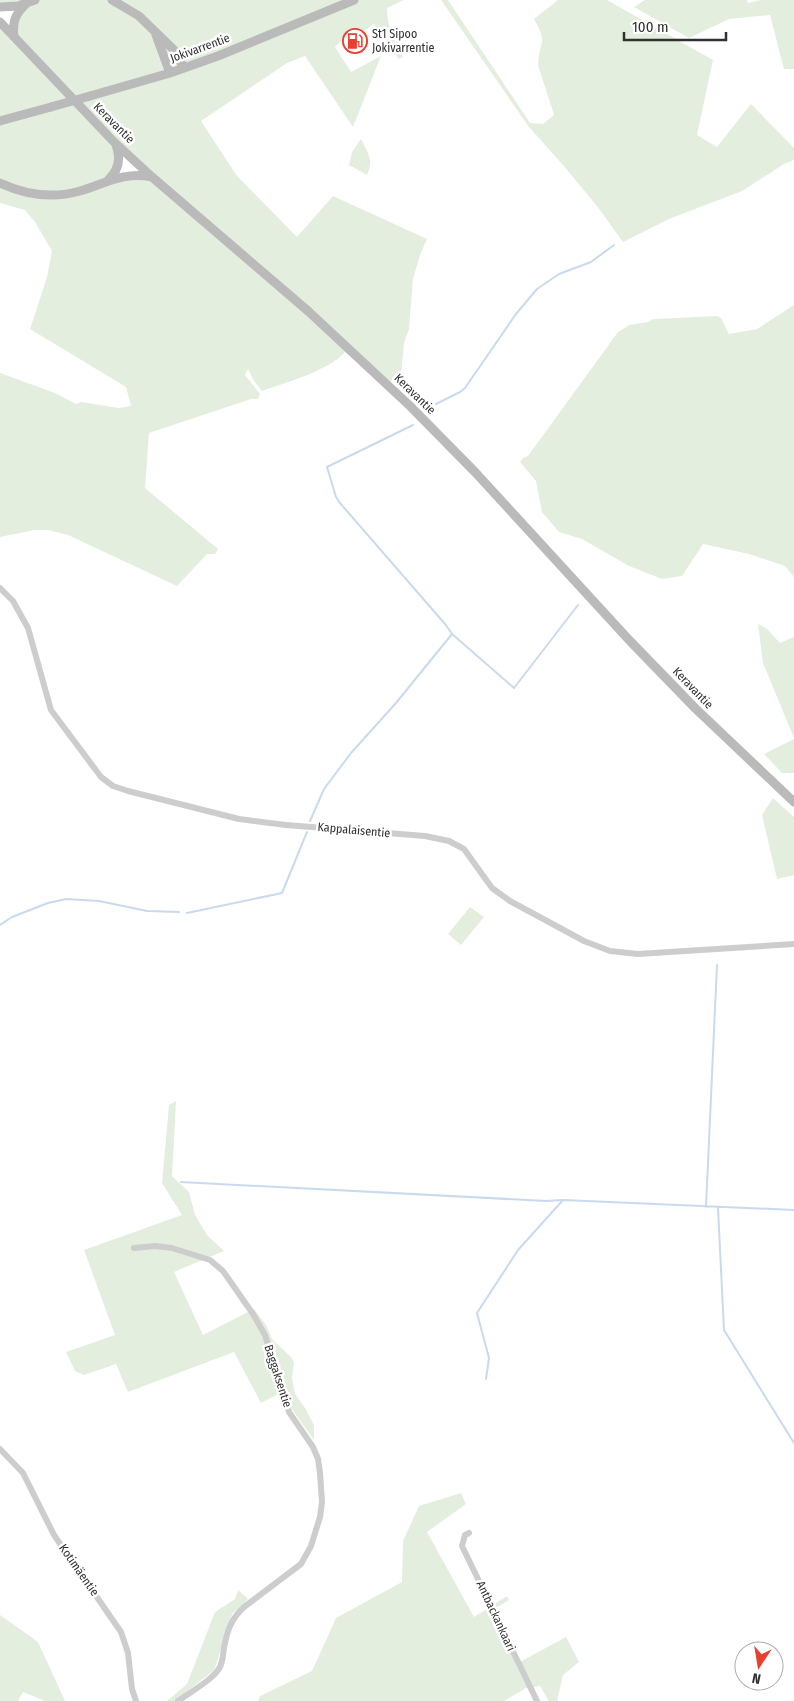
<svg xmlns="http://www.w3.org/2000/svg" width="794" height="1701" viewBox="0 0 794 1701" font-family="'Fira Sans Condensed',sans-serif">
	<rect width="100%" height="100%" fill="#fff"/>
	<path fill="#e4eede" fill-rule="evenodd" d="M0 0H404L387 8C387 27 395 41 403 57L399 59 383 39 374 24 364 31 345 37 335 47 351 72 381 56 353 127 305 56 287 63 201 121 237 176 297 237 333 196 427 239 420 255 413 279 409 329 404 343 401 375 386 384 349 348C330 371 290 381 262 391L254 381 248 369 245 375 260 394 258 399H251L149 433 145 488 218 549 215 554H207L177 586 68 535 48 530H35L0 537V373L55 393 76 404 81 402 119 408 131 406 126 387 30 329 47 277 52 251 35 222 25 210 0 203V22L13 36V27L27 3 0 7ZM119 153 151 177 106 181Z
		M441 0H448L530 123 543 124 554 115 538 65C539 39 549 46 534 19L558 0H607L713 60 697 135 717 147 751 104 794 148V160L784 164 742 191 669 219 623 242 597 206 563 165 529 127Z
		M645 0H747L748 3 760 0H794V69H784L770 15 729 19 689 38 634 7Z
		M361 139C368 153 374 160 367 175L349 165 352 152Z
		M794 305V577L785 566 749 554 703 544 682 576 662 579 629 566 582 539 559 532 542 512 536 481 520 462 523 458 528 456 618 332 629 325 648 322 653 319 717 316 721 318 729 334 757 329Z
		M758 624 767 629 780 643 794 637V738L763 663Z
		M794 739V773H782L764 754Z
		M773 798 794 817V875L777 879 762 815Z
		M470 907 484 917 461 945 448 934Z
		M176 1101 172 1176 189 1192 195 1215 207 1235 224 1251 174 1272 203 1335 254 1309 266 1325 272 1339 291 1357 294 1362 292 1378 295 1394 305 1408 314 1425V1440L291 1408 286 1390 261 1403 234 1352 128 1392 116 1364 84 1375 75 1371 66 1352 115 1335 84 1250 182 1215 162 1183 169 1105Z
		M461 1493 466 1504 427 1532 474 1617 507 1596 509 1600 491 1611 516 1664 566 1637 579 1662 563 1675 557 1701H549L540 1686 526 1688 504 1701H258L260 1696 312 1671 336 1618 402 1582 403 1541 419 1506Z
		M238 1590 248 1599 232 1614 215 1668 212 1672 174 1701H167L187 1684 215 1612 235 1599Z
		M0 1615 38 1642 65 1701H45L23 1692 18 1701H0Z"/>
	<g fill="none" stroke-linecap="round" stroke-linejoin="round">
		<path stroke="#cadaee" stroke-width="2" d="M436 404 460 392 465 388 516 314 537 289 559 274 591 262 614 245
			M413 425 327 467 336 497 340 503 445 624 452 634 514 688 578 605
			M310 821 324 789 351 753 396 703 452 634
			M187 913 282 893 307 832
			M0 925 12 917 48 903 66 899 99 901 147 911 179 912
			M181 1182 546 1201 563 1200 794 1210
			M706 1207 717 965
			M718 1208 724 1330 794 1443
			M486 1379 489 1358 477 1313 518 1250 563 1200"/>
		<path stroke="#cdcdcd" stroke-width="6" d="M0 588 13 601 28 628 51 710 101 777 113 786 128 791 239 819 286 825 425 836 449 841 464 849 492 888 510 901 584 941 610 951 638 954 794 944
			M134 1248 155 1246 172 1248 210 1260 223 1271 253 1314 265 1335 289 1412 313 1447 318 1459 320 1473 322 1502 320 1517 311 1546 301 1564 244 1607C231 1619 227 1631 224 1648 223 1654 223 1661 220 1667 213 1680 190 1692 178 1701
			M0 1449 23 1473 54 1535 121 1632 128 1653 132 1689 136 1701
			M469 1533 465 1535 462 1546 537 1701"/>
		<path stroke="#bababa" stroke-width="9" d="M112 0 139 16 174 50 184 68
			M0 7 18 6 35 0
			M0 22 114 142 152 177 308 311 410 406 475 472 630 641 696 709 794 802
			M156 35 170 73
			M14 37C12 20 16 13 28 2
			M90 96 170 73 218 56 354 0
			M0 121 51 107
			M108 180C119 170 121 158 116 145
			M0 183C26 195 52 199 80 191 104 184 125 171 152 177"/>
		<path stroke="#bababa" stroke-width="9" d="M51 107 90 96"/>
	</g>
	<defs>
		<symbol id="fuel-ring" viewBox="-11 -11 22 22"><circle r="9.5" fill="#fff" stroke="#eb3e2f" stroke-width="1.5"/><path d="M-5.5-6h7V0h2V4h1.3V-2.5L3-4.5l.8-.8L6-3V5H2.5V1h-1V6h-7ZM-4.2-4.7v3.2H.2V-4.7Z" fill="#eb3e2f"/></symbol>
	</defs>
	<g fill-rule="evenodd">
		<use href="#fuel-ring" x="341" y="27" width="28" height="28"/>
	</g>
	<g text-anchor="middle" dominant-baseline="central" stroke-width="5" stroke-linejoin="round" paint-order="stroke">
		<g font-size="12" fill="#303030" stroke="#fff" text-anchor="start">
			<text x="372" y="34">St1 Sipoo<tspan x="372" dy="14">Jokivarrentie</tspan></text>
		</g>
		<g font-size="12" fill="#303030" stroke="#fff">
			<text transform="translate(200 48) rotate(-20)">Jokivarrentie</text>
			<text transform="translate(114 123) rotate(45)">Keravantie</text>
			<text transform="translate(415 394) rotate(44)">Keravantie</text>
			<text transform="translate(693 688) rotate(46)">Keravantie</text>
			<text transform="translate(354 830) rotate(5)">Kappalaisentie</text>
			<text transform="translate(278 1376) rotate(72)">Baggaksentie</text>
			<text transform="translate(79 1570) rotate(55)">Kotimäentie</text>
			<text transform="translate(496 1616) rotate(65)">Antbackankaari</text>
		</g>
	</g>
	<g transform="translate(759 1666) rotate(192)"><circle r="24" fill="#ffffff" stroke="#acacac"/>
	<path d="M0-4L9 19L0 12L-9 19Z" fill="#eb3e2f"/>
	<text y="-8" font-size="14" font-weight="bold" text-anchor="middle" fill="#303030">N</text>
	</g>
	<path d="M624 32v8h102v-8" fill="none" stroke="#303030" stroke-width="2.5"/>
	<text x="632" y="32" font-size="15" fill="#303030" stroke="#ffffff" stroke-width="4" paint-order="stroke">100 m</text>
</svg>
